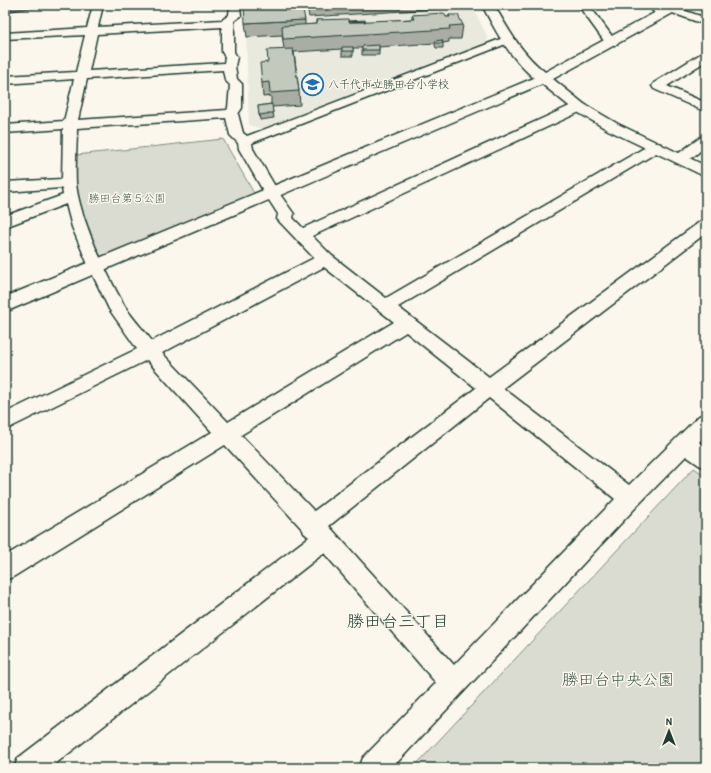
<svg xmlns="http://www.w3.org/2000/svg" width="711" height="773" viewBox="0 0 711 773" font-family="'Patrick Hand','Klee One',sans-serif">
	<rect width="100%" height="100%" fill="#fbf7ec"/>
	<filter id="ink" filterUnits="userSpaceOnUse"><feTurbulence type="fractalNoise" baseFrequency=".025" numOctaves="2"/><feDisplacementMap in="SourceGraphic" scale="8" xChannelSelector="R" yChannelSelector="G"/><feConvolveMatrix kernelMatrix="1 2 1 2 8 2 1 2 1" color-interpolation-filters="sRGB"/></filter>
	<g filter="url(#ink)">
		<path fill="#eae9de" d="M245 5H472L488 38 486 43 262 129 249 125Z"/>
		<path fill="#dbdcd1" stroke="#7d8c82" d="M223 139 255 195 100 262 75 196 76 155Z
			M694 468 706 476V768H413Z"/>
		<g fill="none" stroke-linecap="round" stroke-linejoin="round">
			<defs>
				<path id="street" d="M93 5H103L98 27 222 20 229 15 230 5H240L241 16 234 21V52L237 57 235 66 237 79 242 84V108L238 114 243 133 247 136 503 38H511L513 40 511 42 252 143 253 149 279 193 294 214 293 218 303 228 574 104H584L586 107 584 110 312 236 331 255 386 298 651 144 656 143 661 144 663 147 661 150 398 307 489 377 701 221 706 220V233L503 388 629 485 699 416 706 414V435L699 442 706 448V468L699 465 686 456 638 505 392 768H359L363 758 436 683 324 553 50 768H14L18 758 309 537 304 533 303 530 225 445 13 577 5 580V556L212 432 147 360 5 430V413L137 349 109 309 89 267 72 227 66 204 5 227V216L63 195 62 188 5 192V182L62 179 63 129 5 133V125L64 121 74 79 5 84V76L76 72 85 35 5 39V33L87 28ZM222 27V52L225 57 224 63 89 71 97 34ZM223 70 225 80 230 85 228 108 227 110 78 120 87 79ZM226 118 230 135 238 143 239 149 265 194 278 214 277 219 314 258 152 341C143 329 132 318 124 305 107 275 79 217 76 183 75 165 77 146 77 128ZM324 267 394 322 228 422 162 353ZM406 332 476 388 314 511 241 435ZM489 398 615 499 454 665 329 526Z
					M578 5H589L617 43 615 45H607Z
					M648 5H659L667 14 661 17 657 16Z
					M671 6 706 18V25L667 11 666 9Z
					M706 52V61L667 86 706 103V112L654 89 652 86 654 83 702 53Z
					M706 136V146C697 153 687 165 675 162L673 159 675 156 701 137Z"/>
				<path id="secondary" d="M482 5H494C509 31 522 54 545 72L669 5H684L682 8 553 79 584 104 618 124 706 166V177L608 130 574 110 542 84 5 312V297L534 78C510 58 496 32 482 5Z"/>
			</defs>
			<use href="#street" stroke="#1f3d34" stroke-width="3"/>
			<use href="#secondary" stroke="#1f3d34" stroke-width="3"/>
			<use href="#street" fill="#fbf7ec" fill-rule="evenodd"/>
			<use href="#secondary" fill="#fbf7ec" fill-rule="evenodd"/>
		</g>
		<path fill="#a9ada3" stroke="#1f3d34" d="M307 5H467V7L309 17Z
			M412 15 446 17H449V15L463 25 461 39H449V42L443 43V48H436L435 45V43L379 47V55H362V48H353V56H342V49L294 52 299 91 300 105 272 107 274 118 260 120 258 106 271 104V96L263 97 262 83 268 62 284 49 282 35 247 37 245 23 305 20V25L316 24V20L365 22 412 19Z"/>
		<path fill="#898d85" stroke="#1f3d34" d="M5 5H51L5 12Z"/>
		<path fill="#c4c9be" stroke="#1f3d34" d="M244 5H302L305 20 245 23Z
			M444 13 446 17H450L449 15H458L463 25 449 26 450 29 283 39 282 26 317 24 316 20 348 19 349 22 414 19 412 15Z
			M365 20V22H349V21Z
			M442 40 443 43H436L435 41Z
			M379 45V50H362V46Z
			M342 47H353V51H342Z
			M293 49 299 91 270 93 269 82 262 83 260 63 268 62 267 50Z
			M272 104 273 113 259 115 258 106Z"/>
	</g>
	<defs>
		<symbol id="school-ring" viewBox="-11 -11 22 22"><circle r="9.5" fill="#fbf7ec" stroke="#1f6fb2" stroke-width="1.5"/><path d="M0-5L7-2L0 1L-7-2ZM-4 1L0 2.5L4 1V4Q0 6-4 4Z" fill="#1f6fb2"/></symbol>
	</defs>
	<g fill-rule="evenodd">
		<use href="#school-ring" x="300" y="72" width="25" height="25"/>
	</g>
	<g text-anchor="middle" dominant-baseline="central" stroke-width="3" stroke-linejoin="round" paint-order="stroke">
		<g font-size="11" fill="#1f3d34" stroke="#fbf7ec" text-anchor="start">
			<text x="328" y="84">八千代市立勝田台小学校</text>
		</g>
		<g font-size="11" fill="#455d53" stroke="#fbf7ec">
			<text x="127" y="198">勝田台第５公園</text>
		</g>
		<g font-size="16" fill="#455d53" stroke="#fbf7ec">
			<text x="618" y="679">勝田台中央公園</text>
		</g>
		<g font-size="17" fill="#1f3d34" stroke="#fbf7ec">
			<text x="398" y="620">勝田台三丁目</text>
		</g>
	</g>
	<rect width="711" height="773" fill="none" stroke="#fbf7ec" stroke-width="20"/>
	<rect x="10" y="10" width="691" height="753" fill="none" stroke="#1f3d34" stroke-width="1.5" filter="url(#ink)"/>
	<g transform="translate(669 731)" stroke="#fbf7ec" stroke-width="3" paint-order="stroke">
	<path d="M0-3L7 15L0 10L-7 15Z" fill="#1f3d34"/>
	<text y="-6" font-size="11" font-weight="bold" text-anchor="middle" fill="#1f3d34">N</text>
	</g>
</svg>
